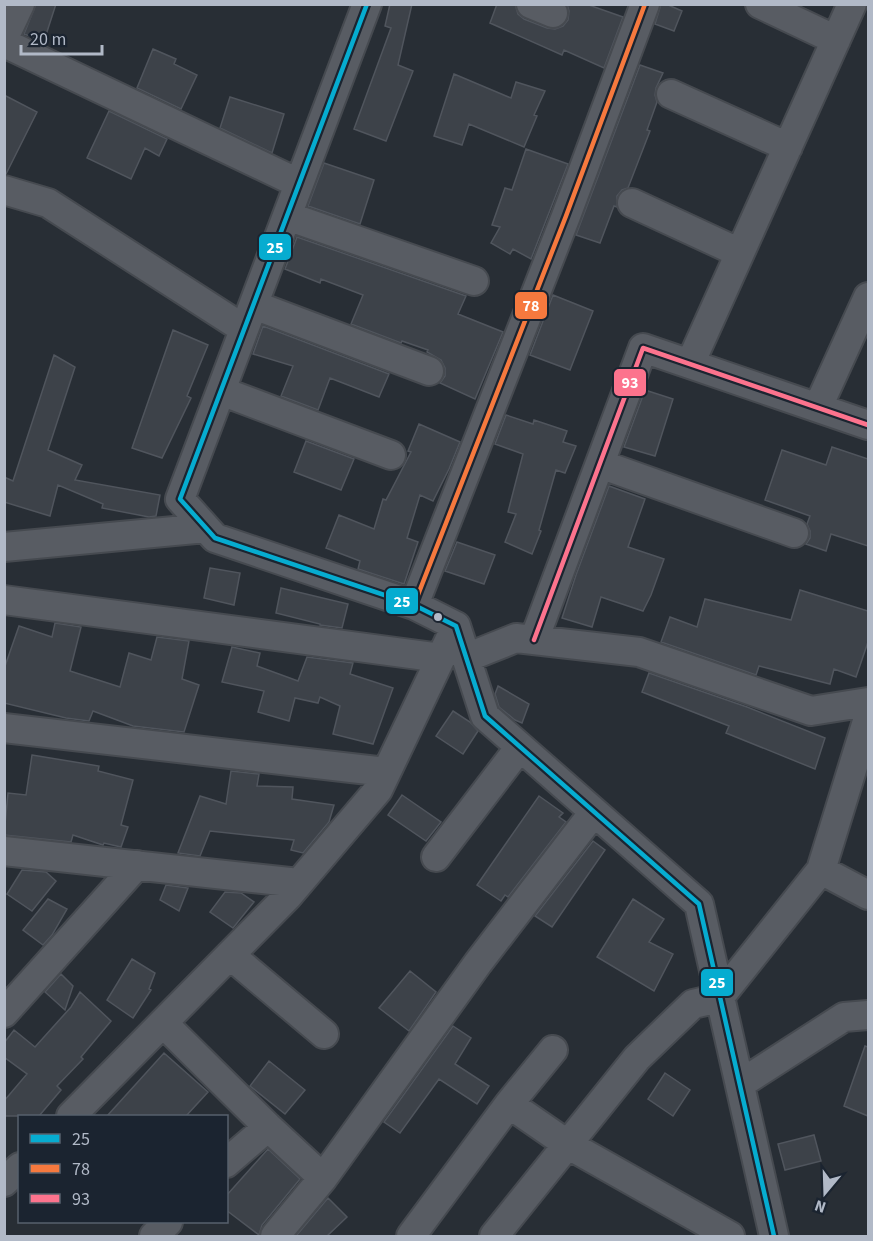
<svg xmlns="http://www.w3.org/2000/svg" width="873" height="1241" viewBox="0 0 873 1241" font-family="'Source Sans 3',sans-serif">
	<rect width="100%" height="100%" fill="#282e35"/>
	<path fill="#3d4249" stroke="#50555d" stroke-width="1.5" d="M36 4H56L44 41 24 34Z
		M390 4H412L398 65 413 71 386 141 354 129 391 28 385 26Z
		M497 4H515L518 14 524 19 547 28 555 29 563 26 568 20 569 11 567 4H586L623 17 604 68 564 50 562 55 490 23Z
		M661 4H666L682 11 674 31 655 24Z
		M153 49 176 59 174 64 197 75 181 109 137 88Z
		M640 65 663 73 656 88 655 95 657 102 647 130 650 131 628 188 622 190 617 196V207L614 206 600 243 576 235Z
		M454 74 511 98 516 82 545 91 534 115 537 116 524 147 469 124 462 145 434 136Z
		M4 95 37 112 6 174H4Z
		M230 97 284 114 272 153 220 128Z
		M109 111 167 139 159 156 145 148 131 179 87 158Z
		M526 149 568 164 531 259 513 249 510 254 491 243 500 227 492 225 505 188 512 190Z
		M324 163 374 180 360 224 308 206Z
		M297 237 466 296 458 314 503 332 475 399 440 383 445 376V368L441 360 427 352 428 350 402 341 401 343 351 324 363 295 321 279 320 283 285 269Z
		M553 295 593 311 570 370 530 355Z
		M263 326 389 374 379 397 330 378 318 410 281 396 293 366 253 354Z
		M173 330 208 345 187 396 191 398 162 458 132 448Z
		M54 355 75 367 48 450 82 465 75 480 160 495 156 516 149 517 102 508 103 504 58 485 50 516 4 502V477L13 481Z
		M645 390 673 399 655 456 624 447Z
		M506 415 533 424 534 420 567 431 563 442 576 446 565 473 556 470 539 530 541 531 532 554 505 542 516 514 508 512 523 454 495 444Z
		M419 424 460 442 449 469 433 501 420 495 407 538 418 542 404 584 358 569 360 561 326 548 339 515 374 529 383 499 386 500 411 452 408 451Z
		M306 441 354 459 341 490 294 472Z
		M832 447 868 459V546L831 534 826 551 806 544 810 538V531L807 524 810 516 765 500 782 450 826 465Z
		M609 486 645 499 628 547 664 559 651 595 643 611 601 597 592 627 562 618 576 575Z
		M457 542 495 555 484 584 445 571Z
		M210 568 240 573 234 605 204 598Z
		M281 588 348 604 342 628 320 625V624L276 613Z
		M800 590 868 611V642L856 677 834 669 830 684 759 666 756 675 661 642 670 617 697 627 705 599 791 620Z
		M55 623 81 627 70 671 120 687 129 653 151 660 157 637 189 641 182 679 199 685 184 732 133 726 93 711 89 721 66 718 4 703V669L19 626 52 637Z
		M232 647 260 653 257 666 298 681 307 657 353 663 350 674 393 688 373 744 333 734 340 706 320 697 318 703 295 698 289 721 258 712 264 691 222 682Z
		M649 673 747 707 825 738 815 769 726 733 729 726 642 692Z
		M498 686 529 704 522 723 515 720 499 707 495 694Z
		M453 711 470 722 478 731 463 754 436 736Z
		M32 755 99 766 98 771 133 780 121 825 128 827 121 847 104 843 103 845 73 835 71 842 4 835 8 793 26 795Z
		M231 771 259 774 257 786 293 787 292 799 334 805 329 822 303 853 291 850 294 840 210 831 200 856 178 853 200 796 226 804Z
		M402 795 441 822 426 841 388 815Z
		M539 796 563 813 559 817 566 822 508 897 505 895 501 901 477 885Z
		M593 841 605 850 552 927 535 916Z
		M22 870 46 872 56 881 32 911 7 894Z
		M166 885 188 888 179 911 160 900Z
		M225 892 241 893 254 902 233 928 210 912Z
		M48 899 67 909 52 935 43 945 23 930Z
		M633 899 664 919 649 942 673 954 654 991 597 957Z
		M132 959 155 973 149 989 151 990 133 1018 107 1000Z
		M410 971 436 992 409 1031 379 1008Z
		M61 974 73 986 65 1010 45 992Z
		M80 992 111 1021 81 1057 83 1059 57 1086 61 1090 39 1116H4V1101L27 1074 4 1057V1043L14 1030 35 1047 71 1007Z
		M453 1026 471 1038 455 1064 489 1086 477 1104 439 1079 400 1133 384 1122Z
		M865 1046 868 1047V1116L844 1106Z
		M164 1053 208 1092 186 1116H107Z
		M269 1061 305 1090 285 1114 250 1086Z
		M665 1073 690 1090 673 1116 648 1099Z
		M814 1135 821 1161 785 1170 778 1144Z
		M268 1149 300 1179 262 1225 259 1235 226 1210V1196Z
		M328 1198 347 1217 327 1236H296Z"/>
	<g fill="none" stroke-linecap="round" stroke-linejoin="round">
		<defs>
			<path id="minor" d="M367 4 180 499 215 538 414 605 456 626 485 716 699 904 774 1236
				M531 4 553 13
				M760 4 836 40
				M4 38 20 4
				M4 43 298 183
				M671 94 788 147
				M4 190 48 203 244 329
				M632 203 740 253
				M287 216 474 281
				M254 305 429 371
				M690 364 852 4
				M221 391 391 455
				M818 407 868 297
				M600 464 794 533
				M4 547 206 528
				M4 600 441 658
				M414 605 566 216 645 4
				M534 640 643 348 868 425
				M466 658 516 638 639 652 811 711 868 702
				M868 718 821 870 868 895
				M4 728 386 772
				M4 851 299 883
				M436 857 520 747
				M230 955 324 1034
				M4 1013 137 865
				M163 1023 268 1127 323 1178
				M740 1084 844 1017 868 1015
				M509 1104 567 1144 730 1236
				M71 1116 288 896 378 790 456 626
				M226 1163 268 1127
				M4 1182 20 1167
				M154 1236 168 1222
				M275 1236 323 1178 478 963 594 812
				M411 1236 509 1104 553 1050
				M494 1236 637 1058 693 1004 719 998 821 870"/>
		</defs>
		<use href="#minor" stroke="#464a50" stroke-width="32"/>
		<use href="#minor" stroke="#585c63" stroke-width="28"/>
		<defs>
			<path id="bus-1" d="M367 4 180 499 215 538 414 605 456 626 485 716 699 904 774 1236"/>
			<path id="bus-2" d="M414 605 566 216 645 4"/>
			<path id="bus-3" d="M534 640 643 348 868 425"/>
		</defs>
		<use href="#bus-1" stroke="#1b2430" stroke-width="9"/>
		<use href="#bus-2" stroke="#1b2430" stroke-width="9"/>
		<use href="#bus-3" stroke="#1b2430" stroke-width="9"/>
		<use href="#bus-1" stroke="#06acd0" stroke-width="4.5"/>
		<use href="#bus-2" stroke="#f6793e" stroke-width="4.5"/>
		<use href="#bus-3" stroke="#fc738d" stroke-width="4.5"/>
	</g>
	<circle fill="#b1b9c7" stroke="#1b2430" stroke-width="2" cx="438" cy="617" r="5"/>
	<g stroke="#1b2430" stroke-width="2">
		<rect x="258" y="233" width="34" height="28" rx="6" fill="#06acd0"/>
		<rect x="514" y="291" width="34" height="29" rx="6" fill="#f6793e"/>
		<rect x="613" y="368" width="34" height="29" rx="6" fill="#fc738d"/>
		<rect x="385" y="587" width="34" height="28" rx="6" fill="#06acd0"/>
		<rect x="700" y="968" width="34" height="29" rx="6" fill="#06acd0"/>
	</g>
	<g font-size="16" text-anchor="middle" font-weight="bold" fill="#fff">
		<text x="275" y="253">25</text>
		<text x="531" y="311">78</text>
		<text x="630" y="388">93</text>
		<text x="402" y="607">25</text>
		<text x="717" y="988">25</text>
	</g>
	<rect width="873" height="1241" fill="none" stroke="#b1b9c7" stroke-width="12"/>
	<rect x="18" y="1115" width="210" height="108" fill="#1b2430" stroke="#57606c" stroke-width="1.5"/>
	<rect x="30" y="1134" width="30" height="9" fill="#06acd0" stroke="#57606c" stroke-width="1.5"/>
	<text x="72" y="1145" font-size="18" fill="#b1b9c7">25</text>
	<rect x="30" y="1164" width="30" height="9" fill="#f6793e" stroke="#57606c" stroke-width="1.5"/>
	<text x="72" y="1175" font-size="18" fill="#b1b9c7">78</text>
	<rect x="30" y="1194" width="30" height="9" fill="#fc738d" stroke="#57606c" stroke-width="1.5"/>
	<text x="72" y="1205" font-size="18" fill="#b1b9c7">93</text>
	<g transform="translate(825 1193) rotate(199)" stroke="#1b2430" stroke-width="4.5" paint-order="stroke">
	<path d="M0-4.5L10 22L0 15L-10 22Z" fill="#b1b9c7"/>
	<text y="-9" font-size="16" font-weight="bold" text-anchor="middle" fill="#b1b9c7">N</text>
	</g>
	<path d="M21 45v9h81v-9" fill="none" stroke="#b1b9c7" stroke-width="3"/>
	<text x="30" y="45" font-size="18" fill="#b1b9c7" stroke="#1b2430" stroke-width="4.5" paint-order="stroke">20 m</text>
</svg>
